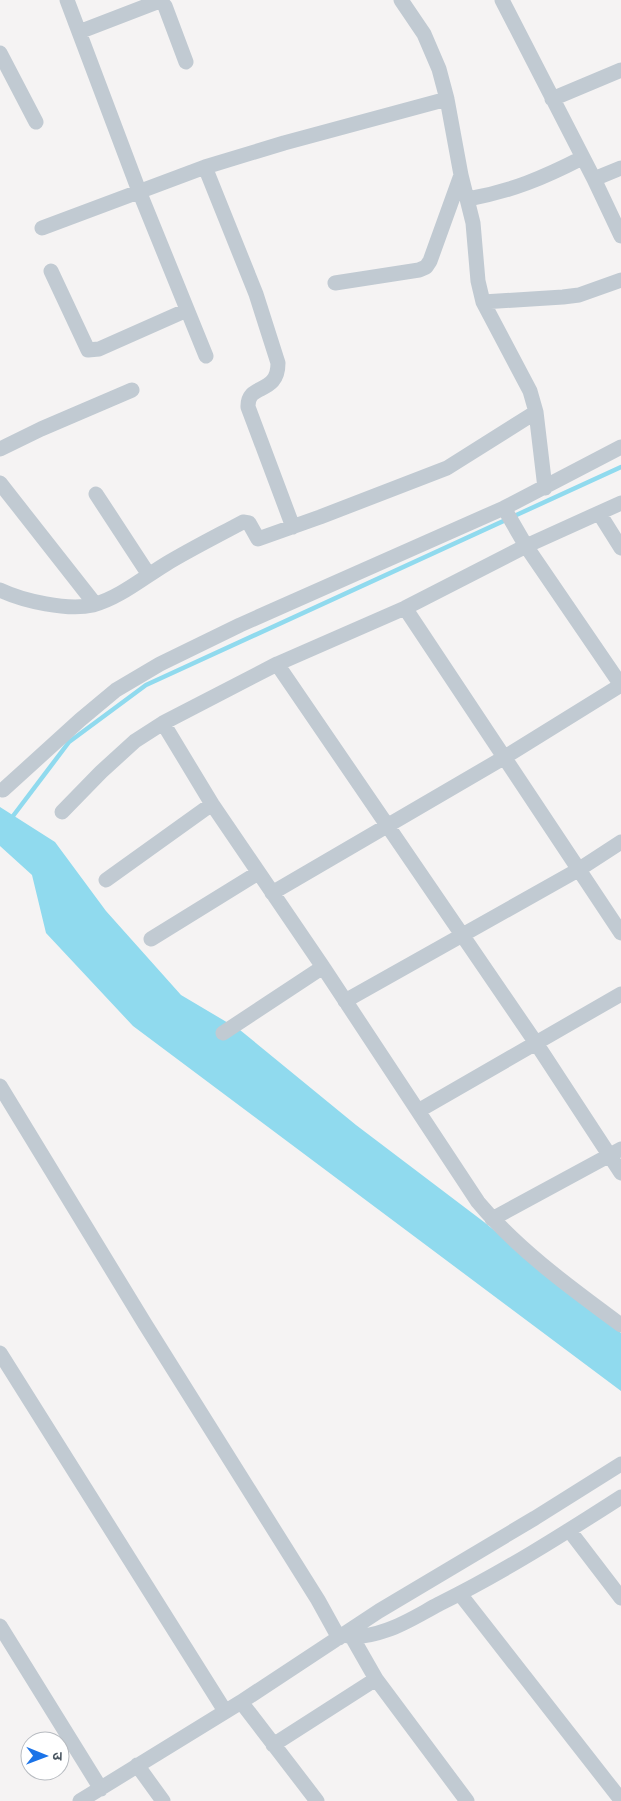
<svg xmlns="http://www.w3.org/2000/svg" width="621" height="1801" viewBox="0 0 621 1801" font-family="Figtree,'Noto Sans Devanagari',sans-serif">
	<rect width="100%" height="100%" fill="#f5f3f3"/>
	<path fill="#90daee" d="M0 807 55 842 106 911 181 995 240 1030 356 1125 484 1222 621 1333V1391L133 1026 46 933 32 875 0 846Z"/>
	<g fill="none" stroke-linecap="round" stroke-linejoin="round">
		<path stroke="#90daee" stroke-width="4.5" d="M10 820 69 742 146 685 621 467"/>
		<path stroke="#c1cad2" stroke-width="15" d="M67 0 139 191 206 356
			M401 0 424 34 439 69 447 99 461 175 473 223 478 281 483 302 530 391 536 412 545 488
			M502 0 594 179 621 236
			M79 32 157 2 162 3 165 6 186 62
			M0 53 36 122
			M552 99 621 70
			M205 167 256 294 278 363C278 396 247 382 248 407L293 527
			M594 179 621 168
			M468 199C512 191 543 178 582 158
			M42 228 205 167 284 143 447 99
			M51 271 88 350 99 349 187 310
			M335 283 419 270 426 267 430 261 461 175
			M483 302 563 297 579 295 621 280
			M0 449 41 429 132 390
			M0 483 95 604
			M96 494 149 575
			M504 508 526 546 621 685
			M599 513 621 548
			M0 590C23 601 68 611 93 605 119 598 143 578 166 564 191 549 217 536 243 522L249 523 258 539 320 517 447 468 536 412
			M405 608 621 933
			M277 664 536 1043 621 1173
			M163 723 212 804 323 967 478 1202C518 1250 571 1288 621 1325
			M3 790 80 720 116 690 160 664 240 625 504 508 621 447
			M62 812 101 772 135 741 163 723 277 664 405 608 526 546 621 503
			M106 880 212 804
			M272 893 505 757 621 685
			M151 939 258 873
			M345 1001 578 870 621 842
			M223 1033 323 967
			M0 1086 145 1324 318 1600 339 1638
			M418 1111 621 994
			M492 1219 621 1149
			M0 1353 225 1711
			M569 1530 621 1598
			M460 1594 621 1800
			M0 1626 101 1789
			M343 1635C358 1639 373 1635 387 1630 405 1624 422 1613 439 1604 502 1573 562 1535 621 1497
			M352 1637 376 1679 467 1801
			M241 1702 317 1801
			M273 1745 376 1679
			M137 1765 163 1801
			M80 1801 241 1702 379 1611 535 1518 621 1464"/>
	</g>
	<g transform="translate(45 1756) rotate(91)"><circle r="24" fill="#ffffff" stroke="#b7bbc0"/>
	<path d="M0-4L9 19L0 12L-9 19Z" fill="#1a73e8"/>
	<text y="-8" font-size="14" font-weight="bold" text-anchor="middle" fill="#4a5661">उ</text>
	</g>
</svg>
